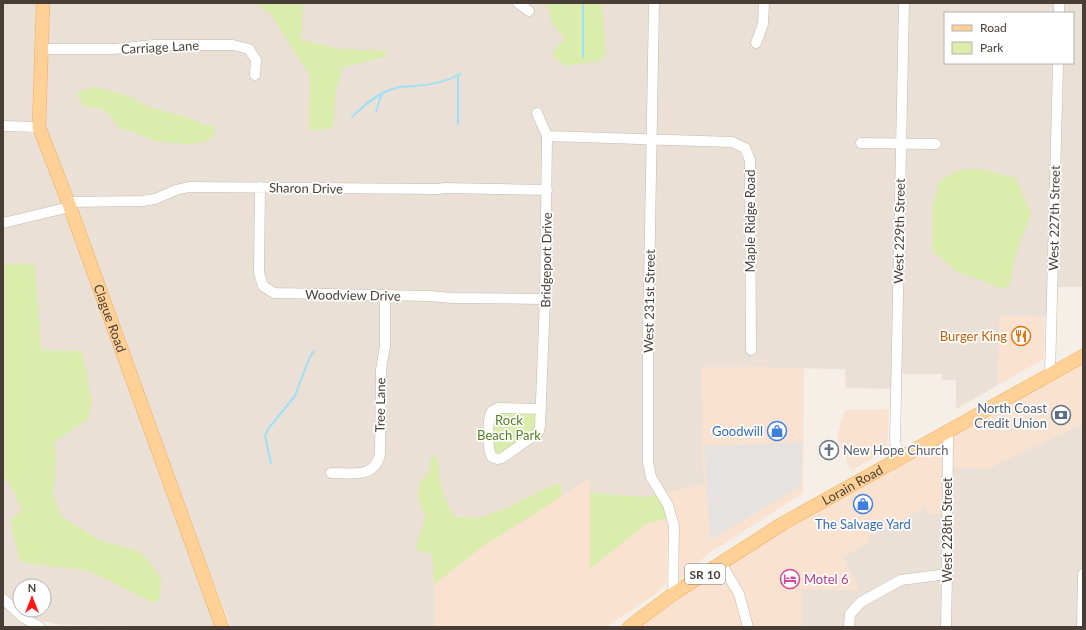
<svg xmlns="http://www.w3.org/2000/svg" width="1086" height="630" viewBox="0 0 1086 630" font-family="Lato,sans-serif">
	<rect width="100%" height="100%" fill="#f5efe7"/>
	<path fill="#eae0d5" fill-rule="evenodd" d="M3 3H38L35 119 25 124H3Z
		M46 3H1083V287H1048L1047 317 1000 316 998 385 956 409V380H942V374H900L899 389 846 388 845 369 702 367 705 485 645 497 590 493V479L435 584 434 627H231L167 460 46 129 44 103ZM945 13H1073V63H945Z
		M3 131 23 132 35 134 38 140 82 253 217 625 214 627 66 625 55 624 36 619 33 626 35 627H3ZM20 586H44V610H20Z
		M1082 398 1083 627H801V589L859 590 843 556 870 541 868 536 924 508 952 514 953 467 987 469 1082 424Z"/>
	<path fill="#f9e2d0" d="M1000 316 1044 317V359L998 385Z
		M1083 358 1082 424 987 469 953 467 950 433Z
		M702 367 804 368 803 493 722 545 711 551 677 582 664 493 705 484 703 466Z
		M889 409 887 449 851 471 837 437 841 420 846 410Z
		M946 436V514H928L924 508 868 536 870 541 843 556 859 590 801 589V627H752L725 564Z
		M590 478V569L646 524 668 518 667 581 657 593 606 627H434V584L482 547Z
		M720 568 730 580 747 627H635Z"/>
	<path fill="#daedac" d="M255 3H303L302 31 300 39 339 49 388 51 383 58 343 67 336 91 334 117 332 129 309 130 310 75 290 45 271 14Z
		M547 3H602L606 54 601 61 565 66 552 55 556 48 565 39 551 22Z
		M93 87 123 94 149 107 187 117 202 124 214 126 215 136 208 139 204 142 186 144 154 141 136 133 119 128C106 109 106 109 83 106L77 93Z
		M981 169 1016 178 1031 214 1014 259 1011 280 1008 287 1001 288 958 272 932 251V208L940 180 959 170Z
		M3 264H35L41 350 82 351 92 402 88 419 54 442 56 473 53 494 61 516 99 540 139 551 149 562 161 578 160 599 154 603 89 571 20 562 10 520 22 510 10 484 3 478Z
		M497 412 534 414 536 420 534 430 500 454H496L493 451 494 416Z
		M434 454C441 463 437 468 439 478 442 492 447 505 455 517L479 518 508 507 557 483 561 486 562 496 482 547 434 584 432 553 421 552 416 548 425 517 418 496 420 482 430 471 431 458Z
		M590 493 645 497 658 494 668 518 646 524 590 569Z"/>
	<path fill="#e6e2df" d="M803 442 801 486 710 540 704 446Z"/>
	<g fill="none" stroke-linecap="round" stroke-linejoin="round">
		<path stroke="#9ee0f7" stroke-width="2" d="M583 3V57
			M376 112 380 98 382 94
			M352 117C365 104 379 92 396 88 402 86 409 87 415 86 431 85 446 82 460 74
			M458 124V75
			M271 463 265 436 268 429 295 396 309 359 314 351"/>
		<defs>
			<path id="minor" d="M518 3 529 11
				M654 3 648 344V462L651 477 668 505 674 526 673 594
				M1059 13V3
				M756 43 763 24 764 3
				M42 49H114L154 45H233L249 49 256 60 255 75
				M537 113 547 136 545 299 540 426 539 431 535 435 502 458 498 459 492 457C487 450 487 418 492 411L498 408 541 409
				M3 126 39 127
				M547 136 732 142 745 148 750 160 751 350
				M861 143 936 144
				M260 187 259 273 263 286 274 293 429 296 452 298 545 299
				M67 202 142 201 155 199 176 190 189 187 438 189 444 188 547 190
				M3 223 70 207
				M1050 374 1058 63
				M900 459 895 442 904 3
				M331 473C351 473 375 479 380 454L381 370 385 346V296
				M721 563 739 594 748 627
				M3 599 24 618 40 627
				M849 627 850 614 861 602 901 580 947 574
				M946 627 947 574 948 433
				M1082 627 1083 574"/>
			<g id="major">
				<path id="s1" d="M43 3 39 127 70 207 222 627"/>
				<path id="s2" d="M629 627 673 594 782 524 1083 356"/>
			</g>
		</defs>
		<use href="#minor" stroke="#c5b8ac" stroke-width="11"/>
		<use href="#major" stroke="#efac5b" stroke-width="14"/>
		<use href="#minor" stroke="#fff" stroke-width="10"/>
		<use href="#major" stroke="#ffd196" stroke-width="13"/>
	</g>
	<defs>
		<symbol id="restaurant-ring" viewBox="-11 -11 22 22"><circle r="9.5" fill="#fff" stroke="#e8710a" stroke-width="1.5"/><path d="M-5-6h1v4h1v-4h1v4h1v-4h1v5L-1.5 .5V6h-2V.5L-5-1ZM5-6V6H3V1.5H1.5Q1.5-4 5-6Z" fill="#e8710a"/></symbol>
		<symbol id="bank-ring" viewBox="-11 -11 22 22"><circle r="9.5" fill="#fff" stroke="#5c6f8a" stroke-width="1.5"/><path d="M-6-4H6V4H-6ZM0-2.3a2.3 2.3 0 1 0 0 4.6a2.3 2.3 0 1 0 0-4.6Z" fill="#5c6f8a"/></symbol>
		<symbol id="shop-ring" viewBox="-11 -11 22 22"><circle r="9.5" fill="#fff" stroke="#3f7fe0" stroke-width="1.5"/><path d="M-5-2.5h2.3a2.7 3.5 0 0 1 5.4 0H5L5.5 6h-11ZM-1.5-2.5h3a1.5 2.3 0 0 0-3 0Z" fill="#3f7fe0"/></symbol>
		<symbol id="church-ring" viewBox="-11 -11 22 22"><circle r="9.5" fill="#fff" stroke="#6b7280" stroke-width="1.5"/><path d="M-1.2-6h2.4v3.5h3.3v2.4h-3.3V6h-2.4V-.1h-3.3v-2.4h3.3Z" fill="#6b7280"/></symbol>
		<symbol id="hotel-ring" viewBox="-11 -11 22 22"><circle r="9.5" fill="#fff" stroke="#d1479c" stroke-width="1.5"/><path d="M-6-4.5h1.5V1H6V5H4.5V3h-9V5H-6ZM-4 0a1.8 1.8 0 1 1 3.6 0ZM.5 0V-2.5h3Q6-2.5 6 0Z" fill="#d1479c"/></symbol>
	</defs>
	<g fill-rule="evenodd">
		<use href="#restaurant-ring" x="1010" y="325" width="22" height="22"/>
		<use href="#bank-ring" x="1050" y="404" width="22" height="22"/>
		<use href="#shop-ring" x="766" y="420" width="22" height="22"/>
		<use href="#church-ring" x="818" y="439" width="22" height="22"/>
		<use href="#shop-ring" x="852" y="493" width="22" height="22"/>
		<use href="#hotel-ring" x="779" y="568" width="22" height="22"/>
	</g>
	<g text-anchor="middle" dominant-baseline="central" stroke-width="3.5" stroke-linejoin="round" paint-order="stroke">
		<rect fill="#fff" stroke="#807872" stroke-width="1" x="685" y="564" width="40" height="20" rx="3"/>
		<g font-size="12" font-weight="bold" fill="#493e35">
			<text x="705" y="574">SR 10</text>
		</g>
		<g font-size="13" fill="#493e35" stroke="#fff">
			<text transform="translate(160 47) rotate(-3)">Carriage Lane</text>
			<text transform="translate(306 188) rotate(1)">Sharon Drive</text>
			<text transform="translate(1054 218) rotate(-89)">West 227th Street</text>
			<text transform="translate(750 221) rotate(-90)">Maple Ridge Road</text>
			<text transform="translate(899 231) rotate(-89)">West 229th Street</text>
			<text transform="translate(546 260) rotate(-89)">Bridgeport Drive</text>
			<text transform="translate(353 295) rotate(1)">Woodview Drive</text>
			<text transform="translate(649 301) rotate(-89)">West 231st Street</text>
			<text stroke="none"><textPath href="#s1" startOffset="328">Clague Road</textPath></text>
			<text transform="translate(380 405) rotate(-89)">Tree Lane</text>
			<text stroke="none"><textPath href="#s2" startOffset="265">Lorain Road</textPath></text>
			<text transform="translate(947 530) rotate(-90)">West 228th Street</text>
		</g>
		<g font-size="13" fill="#c56008" stroke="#fff" text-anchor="end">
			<text x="1007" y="336">Burger King</text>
		</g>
		<g font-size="13" fill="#4e5e75" stroke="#fff" text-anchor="end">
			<text x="1047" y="408">North Coast<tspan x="1047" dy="15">Credit Union</tspan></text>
		</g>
		<g font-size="13" fill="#558122" stroke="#fff">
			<text x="509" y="420">Rock<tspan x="509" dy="15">Beach Park</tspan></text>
		</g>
		<g font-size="13" fill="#366cbe" stroke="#fff" text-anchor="end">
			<text x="763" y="431">Goodwill</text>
			<text x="863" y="524" text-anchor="middle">The Salvage Yard</text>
		</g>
		<g font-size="13" fill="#5b616d" stroke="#fff" text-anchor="start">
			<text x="843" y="450">New Hope Church</text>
		</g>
		<g font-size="13" fill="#b23c85" stroke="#fff" text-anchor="start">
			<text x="804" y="579">Motel 6</text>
		</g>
	</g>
	<rect width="1086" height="630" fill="none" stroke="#493e35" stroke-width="8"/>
	<rect x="944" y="12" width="130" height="52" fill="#ffffff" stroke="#b6b2ae"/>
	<rect x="952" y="25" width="20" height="6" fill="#ffd196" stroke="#b6b2ae"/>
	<text x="980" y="32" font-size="12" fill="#493e35">Road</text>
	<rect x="952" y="42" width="20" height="12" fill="#daedac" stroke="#b6b2ae"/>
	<text x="980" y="52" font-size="12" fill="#493e35">Park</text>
	<g transform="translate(32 598)"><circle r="19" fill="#ffffff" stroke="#b6b2ae"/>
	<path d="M0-3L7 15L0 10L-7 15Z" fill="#ff1415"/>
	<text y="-6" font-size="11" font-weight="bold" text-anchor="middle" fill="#493e35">N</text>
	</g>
</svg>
